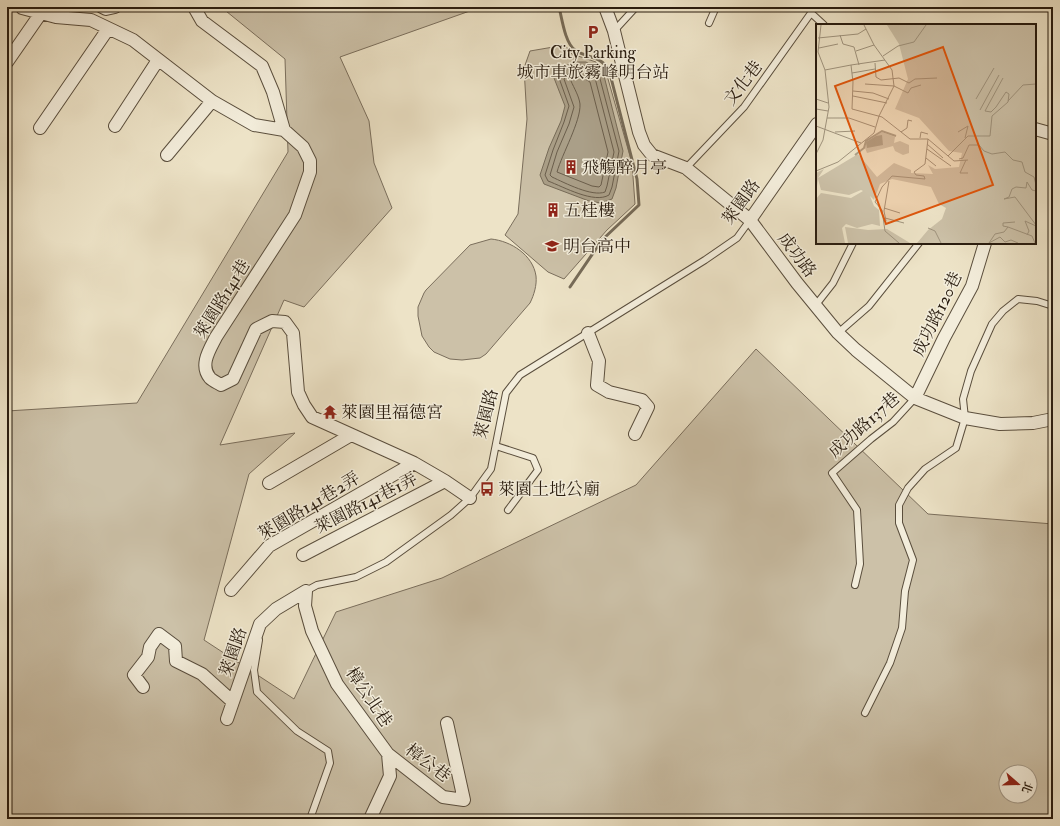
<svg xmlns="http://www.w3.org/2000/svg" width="1060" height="826" viewBox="0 0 1060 826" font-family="'IM FELL Double Pica','Noto Serif TC',serif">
	<rect width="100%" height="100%" fill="#ede3c7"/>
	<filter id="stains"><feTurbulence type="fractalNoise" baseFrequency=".005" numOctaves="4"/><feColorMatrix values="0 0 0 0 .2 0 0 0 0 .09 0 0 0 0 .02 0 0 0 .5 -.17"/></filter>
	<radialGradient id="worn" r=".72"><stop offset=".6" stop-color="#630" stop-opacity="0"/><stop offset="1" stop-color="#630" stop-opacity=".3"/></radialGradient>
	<path fill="#ccc1a8" stroke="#7a6e5c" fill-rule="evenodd" d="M221 7H481L340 57 369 121 374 163 392 208 304 307 284 300 220 445 295 433 249 474 204 640 294 699 336 612 442 578 636 485 756 349 928 514 1053 524V819H7V411L137 403 288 152 285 59ZM1006 772H1030V796H1006Z
		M565 45 572 54 596 62 606 72 632 163 635 204 607 230 564 279 548 272 505 235 518 214 527 119 524 68 530 51Z
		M491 239C511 241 533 255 536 276 537 285 534 295 530 303L486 354 480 358 462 360 450 359 434 352 429 347 422 336 418 316V307L424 293 426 290 470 245Z"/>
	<path fill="#aa9f88" stroke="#766b58" d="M577 62H586L603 72 623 151 616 188 612 199 601 203 589 201 544 184 540 175 549 148 561 121 565 106 554 78 564 66Z"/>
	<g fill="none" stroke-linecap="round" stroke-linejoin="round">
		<path stroke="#6a5e4c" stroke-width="1" d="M577 66H585L599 75 619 151 612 187 609 195C594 204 564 187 548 181L545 175 553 150 564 122 569 106 559 78 566 69Z
			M578 71H584L595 78 614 152 607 186 605 192C592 197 565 183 552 177L550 175 557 152 569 124 574 107 564 79 569 73Z
			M578 77H582L590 82 608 152 601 185 599 187 592 186 557 172C562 154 581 121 580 104 579 96 574 88 571 81L573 78Z"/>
		<path stroke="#766b58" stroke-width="3" d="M559 7C562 19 565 43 575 50 588 59 600 55 609 70L637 179 639 205 602 240 570 287"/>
		<defs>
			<path id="lane" d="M811 13 824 25
				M709 23 716 7
				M614 31 636 7
				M686 168 744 107 811 13 814 7
				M815 306 833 283 853 243
				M838 333 869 306 919 243
				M496 446 533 458 538 470 508 510
				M855 585 860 564 857 510 832 473 871 439 893 422 915 398
				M306 591 317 585 356 577 386 562 451 515 470 498 491 469 506 393 520 375 705 260 737 238 750 220
				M259 640 254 670 257 692 297 731 328 751 330 763 310 819
				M865 713 890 663 902 628 905 591 913 560 899 523V505L908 488 925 469 956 448 965 418 963 399 971 371 992 324 1003 311 1018 299 1037 301 1053 306"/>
			<path id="street" d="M102 7 106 9 115 7
				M194 7 202 21 262 66 273 92 284 130
				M605 7 614 31 639 132 644 145 652 155 686 168 750 220 797 283 838 333 856 350 915 398 965 418 1000 424 1033 423 1053 419
				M22 8 56 17 91 20 133 40 212 101 254 125 284 130 303 147 310 161V172L295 215 216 337C210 349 199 365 210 378 213 381 218 383 221 385L233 379 256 329 272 321 285 322 293 333 298 392 304 405 312 417 414 463 445 481 470 498
				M7 62 41 13
				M115 126 158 60
				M40 128 108 29
				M1035 129 1053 134
				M167 155 212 101
				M750 220 817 124
				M588 333 599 361 597 385 609 392 642 400 648 407 635 434
				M915 398 944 338 972 286 985 243
				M269 483 351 435
				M303 555 445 481
				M231 590 269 546 414 463
				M306 591 305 606 312 631 337 684 388 754 390 776 370 819
				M143 687 134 675 148 657 150 647 159 634 175 646 176 661 202 674 233 702
				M227 719 260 624 276 609 306 591
				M388 754 443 797 464 800 447 723"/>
		</defs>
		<use href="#lane" stroke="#5a4e3d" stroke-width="8"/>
		<use href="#street" stroke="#5a4e3d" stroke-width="14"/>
		<use href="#lane" stroke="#f3eddb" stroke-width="6"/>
		<use href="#street" stroke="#f3eddb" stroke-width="12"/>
	</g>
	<defs>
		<symbol id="parking-bare" viewBox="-9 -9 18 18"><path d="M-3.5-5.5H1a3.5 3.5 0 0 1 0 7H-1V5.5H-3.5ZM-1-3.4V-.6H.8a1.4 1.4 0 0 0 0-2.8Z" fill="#8f2418" stroke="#f3eddb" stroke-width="2.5" paint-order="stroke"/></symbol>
		<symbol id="building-bare" viewBox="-9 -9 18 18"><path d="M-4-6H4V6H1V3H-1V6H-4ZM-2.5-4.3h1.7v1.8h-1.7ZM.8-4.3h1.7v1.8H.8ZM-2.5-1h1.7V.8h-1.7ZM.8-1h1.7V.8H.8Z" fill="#8f2418" stroke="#f3eddb" stroke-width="2.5" paint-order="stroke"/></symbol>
		<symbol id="school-bare" viewBox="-9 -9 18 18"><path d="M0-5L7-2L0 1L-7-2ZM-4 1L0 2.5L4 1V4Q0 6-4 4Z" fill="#8f2418" stroke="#f3eddb" stroke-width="2.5" paint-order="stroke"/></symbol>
		<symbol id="temple-bare" viewBox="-9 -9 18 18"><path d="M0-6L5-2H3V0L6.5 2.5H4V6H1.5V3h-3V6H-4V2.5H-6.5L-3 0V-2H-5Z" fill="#8f2418" stroke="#f3eddb" stroke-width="2.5" paint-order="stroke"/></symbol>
		<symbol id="bus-bare" viewBox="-9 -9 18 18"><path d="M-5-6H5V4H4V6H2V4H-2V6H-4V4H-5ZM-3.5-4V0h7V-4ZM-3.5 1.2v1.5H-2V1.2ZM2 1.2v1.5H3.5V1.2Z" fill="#8f2418" stroke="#f3eddb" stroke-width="2.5" paint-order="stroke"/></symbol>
	</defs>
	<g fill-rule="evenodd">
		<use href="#parking-bare" x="583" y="22" width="20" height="20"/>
		<use href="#building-bare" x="561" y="157" width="20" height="20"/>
		<use href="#building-bare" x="543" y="200" width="20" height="20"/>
		<use href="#school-bare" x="542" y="236" width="20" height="20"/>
		<use href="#temple-bare" x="320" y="402" width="20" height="20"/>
		<use href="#bus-bare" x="477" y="479" width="20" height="20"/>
	</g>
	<g text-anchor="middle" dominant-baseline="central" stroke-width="3" stroke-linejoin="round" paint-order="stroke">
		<g font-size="17" fill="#291c0f" stroke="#f3eddb" text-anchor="start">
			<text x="593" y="52" text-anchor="middle">City Parking<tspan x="593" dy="20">城市車旅霧峰明台站</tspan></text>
			<text x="582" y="167">飛觴醉月亭</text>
			<text x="564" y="210">五桂樓</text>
			<text x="563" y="246">明台高中</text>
			<text x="341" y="412">萊園里福德宮</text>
			<text x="498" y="489">萊園土地公廟</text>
		</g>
		<g font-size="17" fill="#291c0f" stroke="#f3eddb">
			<text transform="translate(743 83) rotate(-52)">文化巷</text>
			<text transform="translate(741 202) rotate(-54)">萊園路</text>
			<text transform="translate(797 255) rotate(53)">成功路</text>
			<text transform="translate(222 299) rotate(-58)">萊園路141巷</text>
			<text transform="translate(937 314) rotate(-64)">成功路120巷</text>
			<text transform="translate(486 414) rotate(-76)">萊園路</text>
			<text transform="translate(864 425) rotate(-42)">成功路137巷</text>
			<text transform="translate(366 503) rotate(-27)">萊園路141巷1弄</text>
			<text transform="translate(309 506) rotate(-31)">萊園路141巷2弄</text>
			<text transform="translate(233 652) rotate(-71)">萊園路</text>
			<text transform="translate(369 697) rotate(56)">樟公北巷</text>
			<text transform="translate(428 763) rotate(37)">樟公巷</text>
		</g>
	</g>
	<g transform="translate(816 24)">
		<rect width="220" height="220" fill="#ede3c7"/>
		<path d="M71 1H220V219H101L112 206 126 195 130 184 123 180 115 163 76 155 64 160 58 176 54 172 58 182 63 186 64 202 56 200 41 204 30 200 26 204 29 219H0V175L5 169 35 174 47 167 45 166 33 171 5 166 2 155 0 169V149L8 145 2 154 42 130 61 153 78 139 95 146V149L117 150 112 141 119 145 143 143 146 129 133 127 103 94 79 85 92 55 83 20ZM66 108 79 113 78 119 84 117 93 121V129L87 131 79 127 77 122 51 129 49 124 50 118ZM29 203 52 206 71 205 94 219H32Z" fill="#ccc1a8"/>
		<path d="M66 111 67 121 51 124 50 118 60 112Z" fill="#aa9f88"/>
		<path fill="none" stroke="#aa9f88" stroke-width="2" d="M39 131 48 124 50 117 66 107 80 112"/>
		<path fill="none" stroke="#9f937d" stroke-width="1" d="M24 11 27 20 38 23 43 41M2 14 42 10 50 5M3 24 22 20M40 27 58 21M67 32 82 22 98 18 110 1M59 39 60 53 65 56 83 54 93 59 99 55 121 54M35 41 69 36M9 46 35 41 37 58 36 85 66 93 94 115H112L138 137 152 136M36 49 59 45M49 60 78 62 92 69 95 64 105 61M37 67 57 69 73 75M37 72 71 79M0 75 12 79M160 75 178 44M192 77 207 61 220 60M0 85 12 87M164 86 183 51M11 94H33L59 103M0 102 45 119M19 108 39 107M85 108 91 104 92 96 96 97M142 108 152 102 149 114M104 114 105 108 112 110M111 120 127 134M111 125 135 142M0 130 7 116 13 83 9 46 2 28 5 1M132 132 152 112H174L176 92 192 78 193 70 190 68 180 83 175 88 169 87 187 54M110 134 120 142M143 135 147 134 153 121H163L168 127 176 130 189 128 197 136 206 138 209 148 218 153 220 161M150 136 144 149H152M0 147 22 138 58 109 63 92 78 62 76 46 58 21 48 1M220 167 216 166 211 158 210 164 200 163 196 165 193 173 188 175 199 173 220 201M68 184 84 189M69 194 88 199M70 197 68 187 73 157M192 203 187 202V199L199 198M112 204 119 207 125 219M211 211 213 207 209 197 220 202M83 219 69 207 66 186 59 178 66 163 76 152 109 155 108 152 100 151 98 148 109 140 112 115M173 219 179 210 188 208 192 203 216 212 219 219M173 219 184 213 189 218 195 216 202 219"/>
		<path fill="#de560c" fill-opacity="0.15" stroke="#de560c" stroke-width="2" d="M127 23 177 161 70 200 19 62Z"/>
		<rect width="220" height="220" fill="none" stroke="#291c0f" stroke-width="2"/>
	</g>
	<rect width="1060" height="826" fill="none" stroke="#ede3c7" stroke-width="24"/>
	<rect x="8" y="8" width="1044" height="810" fill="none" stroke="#291c0f" stroke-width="2"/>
	<rect x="12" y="12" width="1036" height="802" fill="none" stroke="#291c0f"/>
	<g transform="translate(1018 784) rotate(110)"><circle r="19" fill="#f3eddb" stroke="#a29989"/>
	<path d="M0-3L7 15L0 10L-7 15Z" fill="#8f2418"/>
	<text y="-6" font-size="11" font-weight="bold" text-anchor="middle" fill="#291c0f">北</text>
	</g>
	<rect width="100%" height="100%" filter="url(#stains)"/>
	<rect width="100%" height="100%" fill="url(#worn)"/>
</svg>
